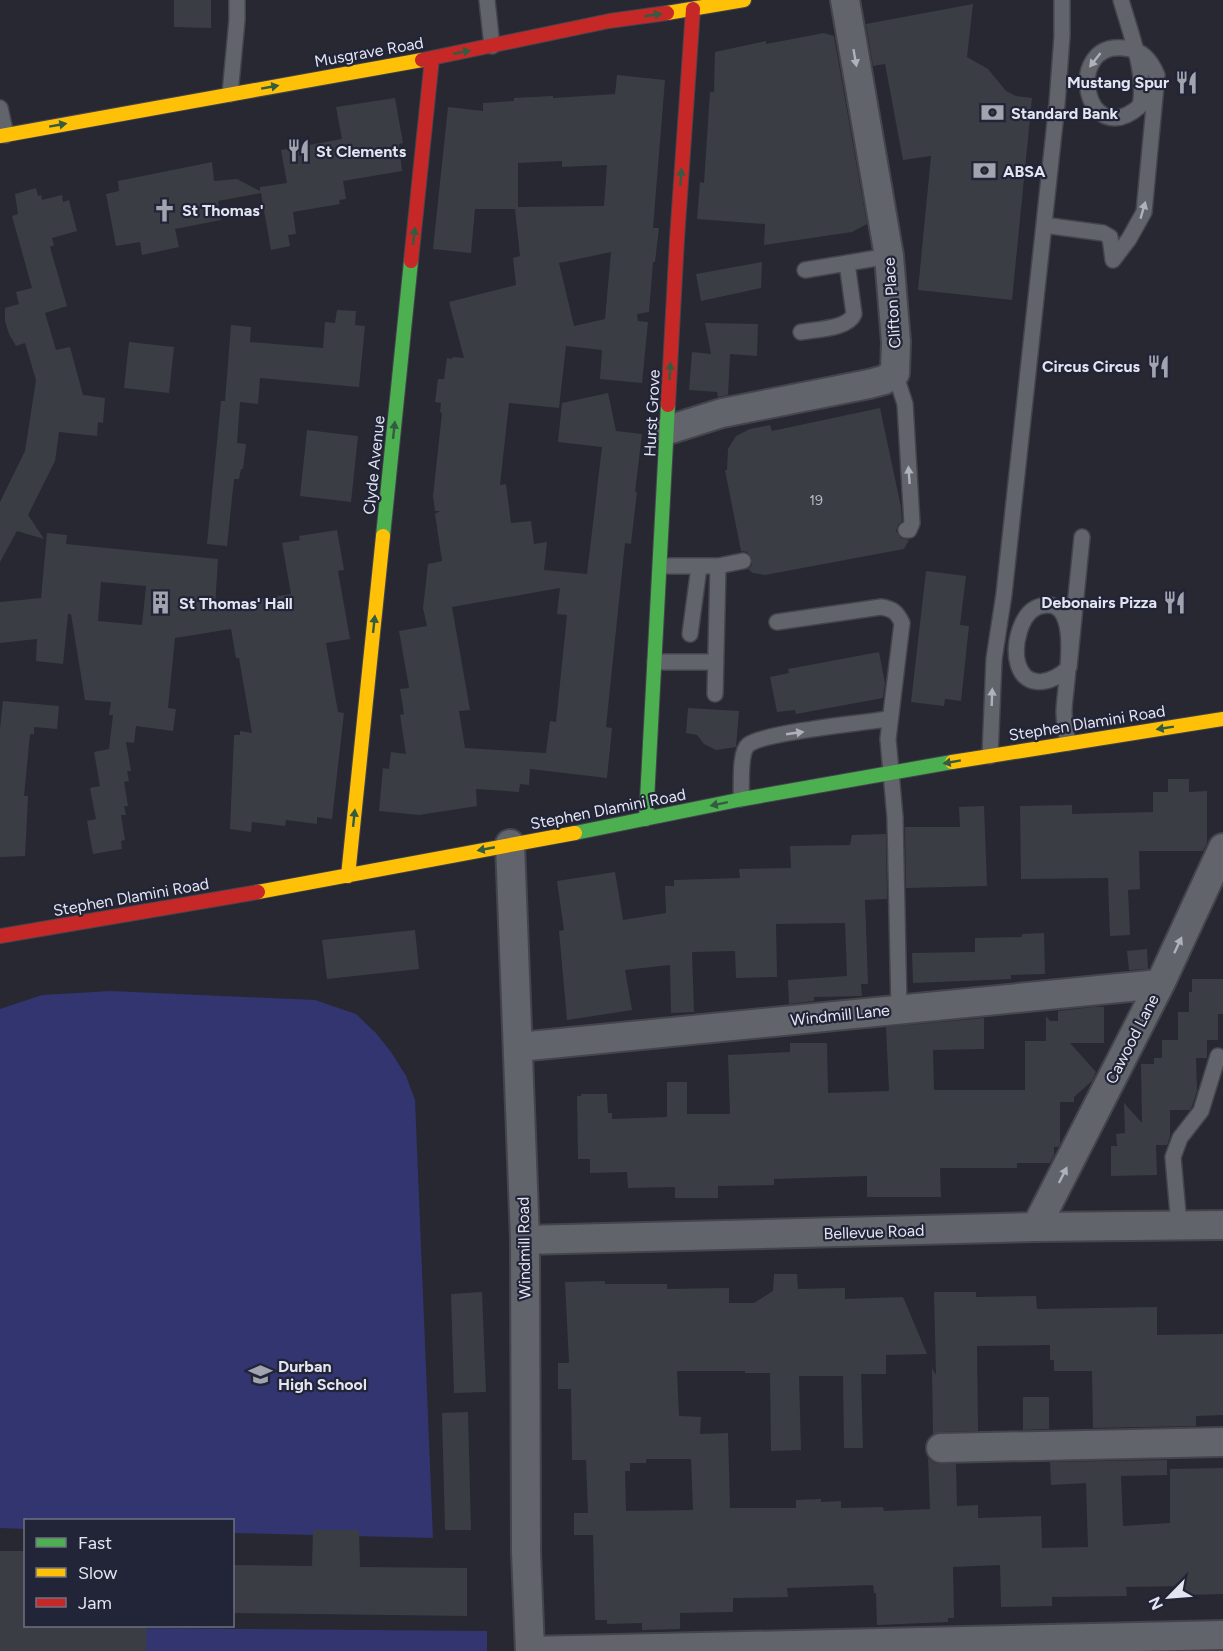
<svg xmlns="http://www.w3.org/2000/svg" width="1223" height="1651" viewBox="0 0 1223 1651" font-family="Figtree,sans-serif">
	<rect width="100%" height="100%" fill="#272832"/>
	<path fill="#32356f" d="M111 991 315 1000 356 1014 376 1033 391 1052 406 1076 415 1100 433 1538 233 1533 232 1520H26L25 1529 0 1528V1009L42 995Z
		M145 1628 487 1631V1651H145Z"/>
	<path fill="#3b3d45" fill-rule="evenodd" d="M174 0H211V28L174 27Z
		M973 4 967 57 988 69 1006 91 1016 96 1032 98 1012 300 918 290 931 156 903 160 885 64 873 66 866 24Z
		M824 33 834 36 867 224 852 232 764 245 765 224 697 219 700 182 704 183 710 92H714L715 52 766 41V44Z
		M617 75 665 80 653 228H659L655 262H653L649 312 637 314 638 321 648 322 642 383 600 379 602 350 566 346 559 408 509 403 500 485 506 484 511 523 531 521 534 544 547 542 544 570 587 574 602 447 558 442 562 403 608 393 616 431 642 434 635 492H637L631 544 625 543 606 727 612 728 607 778 530 769 529 785 520 784 519 792 476 789 477 806 419 815 379 811 383 768 389 769 391 752 406 754 400 715 404 714 400 689 409 688 399 631 427 626 423 608 428 564 442 561 435 514 440 511H435L433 496 442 413 440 412 441 403 435 402 438 379H444L447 358 452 359 453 357 464 358 449 302 516 285 513 258 520 256 515 209H475L471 253 433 249 448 107 483 111V103L514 101V98L553 96V98L615 94ZM562 161V167L607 165 604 206 518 207V163ZM611 252 605 319 574 326 559 263ZM560 588 557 614 567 615 556 722 550 721 546 753 465 748 459 711 470 710 452 607Z
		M395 98 403 143 399 144 402 171 343 181 346 199 339 200 340 204 293 212 296 234 288 235 290 246 271 250 261 193 218 201 221 220 175 229 179 247 142 255 140 242 116 246 106 194 119 191 118 181 212 162 214 181 237 179 260 191V187L287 183 281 150 342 139 336 107Z
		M36 188 38 196 41 195 42 200 62 195 63 202 69 200 77 231 52 238 54 245 50 247 67 306 45 313 56 350 70 347 83 395 105 398 103 423 98 422 97 436 59 432 55 461 28 515 44 539 17 531 0 562V502L25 451 36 380 25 343 16 346 9 334 5 321V308L19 304 16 292 32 288 12 216 18 214 15 194Z
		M762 262 761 288 701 301 696 274Z
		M337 310 356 311 355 325 365 326 359 387 260 378 258 404 240 402 237 443 246 444 243 469H241L239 479H234L227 546 207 544 221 401H225L231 325 251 327 250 342 323 348 325 322 335 323Z
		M705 323 758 324 757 356 730 354 728 395 718 397 717 392 689 390 692 352 711 354Z
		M129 342 174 347 169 393 124 388Z
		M880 408 901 507 902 521 898 525 896 531 901 538 909 540 904 549 765 575 753 573 748 569 752 565V559L747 552 741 551 725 470H727L728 449 736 436 750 429 770 425 772 431Z
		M307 430 358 436 351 502 300 496Z
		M337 530 344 570 338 571 350 639 326 643 338 712 344 713 332 819 317 817V824L286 820 285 826 252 822 251 832 230 829 234 735H240V731L252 733 239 658H236L231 629 175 638 168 708 176 709 173 731 136 726 134 743 126 742 131 771H127L129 781 124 782 128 806H124L126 815H121L125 840 121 841 122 849 93 854 87 821 96 819 90 788 100 786 94 752 109 749 113 715H109L111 702 85 700 71 614H68L63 664 36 661 37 639 0 643V602L41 598 47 533 67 535 66 544 218 559 215 607 291 594 282 543 300 540 299 536ZM101 582 146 586 142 625 98 621Z
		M926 571 966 576 960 625 969 626 961 701 945 699 944 706 911 702Z
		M879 652 885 683 883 698 796 714 795 710 777 712 770 677 789 673 788 669Z
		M3 701 59 706 57 729 34 727V734H30L24 796H28L25 856 0 857V729Z
		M688 708 739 711 736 747 716 750 704 744 697 735 686 733Z
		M1168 779H1189V792L1207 791V843L1203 851H1139L1140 889 1128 890 1130 935 1110 936 1108 878 1021 879 1020 806 1072 805V814L1153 812V792H1168Z
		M984 806 987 886 906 888 905 827H960L959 807Z
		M886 834 887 899 865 900 868 984H861L862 996 814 997V1001L789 1004 788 980 847 976 845 923 776 924 777 977 736 978 735 951 692 952 694 1012 671 1013 670 965 625 970 632 1010 567 1020 559 931 564 930 557 881 615 872 623 920 666 913 665 886H674V880L740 878 739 869 791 868 790 846 850 845 852 835Z
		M415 930 419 969 327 979 322 940Z
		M1044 933 1045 974 1011 975V979L913 983 912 953 975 952V938L1022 937V934Z
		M1147 949 1148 969 1129 970 1127 951Z
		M1192 979H1223V1014H1218V1040H1207V1058H1196L1197 1091 1192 1106 1190 1110H1170V1137L1167 1145H1156L1157 1175 1111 1176V1146H1117L1116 1134 1125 1133 1124 1103 1142 1123 1141 1064H1154V1058H1162V1040H1178V1012H1189V992H1192Z
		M1093 1007H1104V1043H1070L1096 1072 1092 1081 1074 1097V1102H1060V1144L1058 1147H1054V1155L1050 1163H1017V1168H940L941 1197H867V1176L774 1179V1185L718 1186V1198H675V1187L628 1188 627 1172 590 1173V1159H578L577 1096H581V1094H607L608 1113H612V1119L667 1117V1082H687V1114H730L728 1055 790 1052V1043H827L828 1093 889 1091 886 1027 984 1018V1049L933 1050 934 1090H1025V1041H1046V1016L1050 1021H1058V1011Z
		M774 1274H797L798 1289 845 1288V1299L903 1297 927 1354 886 1355V1374H861L863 1448H844L843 1376H799L801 1450 771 1451 770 1373H745V1371H677L679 1416 701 1417 700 1434 728 1433 730 1508H796V1500L821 1499V1502L841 1501V1508L883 1507 884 1511 930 1509 928 1458 934 1463 941 1464H956L957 1506 978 1505V1518L1041 1516 1042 1548 1088 1547 1086 1483 1051 1485 1050 1462 1167 1460V1475L1121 1476 1123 1526 1170 1523V1469L1223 1468V1594L1185 1595 1184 1586 1126 1587 1127 1596 1052 1597V1606L1001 1607 1000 1565 953 1567 954 1618H948V1622L877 1625 876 1593H874L873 1585 787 1588 788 1597 733 1598V1612L680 1613V1629L642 1630V1623L607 1624V1620H595L593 1535H574V1513H588L586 1460H572L571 1389H558V1363H569L565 1282 605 1281V1284H667V1289L729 1288V1303H754L773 1291ZM646 1459H691L693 1510 626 1511 625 1471H630V1463H646Z
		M482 1292 486 1392 454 1393 451 1294Z
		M934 1292H976V1297L1036 1296 1037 1309 1157 1307V1335L1223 1334V1415L1196 1416V1426L1093 1428 1092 1371H1054V1360H1050V1345L977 1346 978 1431 941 1432 933 1434 932 1368 936 1375Z
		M1023 1397H1049V1429L1023 1430Z
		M468 1412 471 1530H445L442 1413Z
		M313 1530H359L360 1567 467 1568V1616L232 1613V1565L312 1566Z
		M0 1551H26V1626H147L146 1651H0Z"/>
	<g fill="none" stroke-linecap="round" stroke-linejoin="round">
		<defs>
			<path id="lane" d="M487 0 492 46
				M230 94 237 20V0
				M0 108 6 135
				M1051 226 1103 233 1110 237 1113 260
				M1113 260 1129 239 1144 212 1157 75C1150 59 1142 50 1124 48 1063 41 1085 154 1140 106 1147 74 1130 32 1121 0
				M805 270 889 256
				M801 332C817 329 848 329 854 314L847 263
				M895 373 905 404 912 523 909 530H906
				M661 566H718L743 561
				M777 622 881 607C893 609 897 612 902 623L888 739 895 817 899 1009
				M690 634 699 567
				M655 662H716
				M715 694 718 566
				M1068 743C1066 733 1064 721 1064 711 1064 690 1085 594 1041 606 1020 611 1013 646 1018 664 1026 692 1055 682 1069 667L1082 537
				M990 756 994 659 1004 594 1057 104 1062 36V0
				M741 799C742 787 739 753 748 745 761 733 866 722 889 719
				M1179 1225 1173 1157 1180 1138 1201 1111 1218 1056"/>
			<path id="street" d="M668 430 722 413 869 384 884 380 895 373 896 342 889 256 845 0
				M510 844 525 1240 526 1552 530 1651
				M519 1047 1160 984
				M1036 1227 1160 984 1223 848
				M525 1240 1036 1227 1223 1225
				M941 1448 1223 1442
				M530 1651 1223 1635"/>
			<path id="fast" d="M383 536 411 261
				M646 819 668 405
				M575 833 743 799 952 762"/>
			<path id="slow" d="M667 13 744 0
				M0 136 422 60
				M952 762 1223 719
				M348 876 383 536
				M258 892 575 833"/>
			<path id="jam" d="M422 60 609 21 667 13
				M411 261 432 58
				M668 405 677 239 693 9
				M0 936 258 892"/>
		</defs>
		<use href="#lane" stroke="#43444c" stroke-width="18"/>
		<use href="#street" stroke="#43444c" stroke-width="32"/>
		<use href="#fast" stroke="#43444c" stroke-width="16"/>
		<use href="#slow" stroke="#43444c" stroke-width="16"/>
		<use href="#jam" stroke="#43444c" stroke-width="16"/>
		<use href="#lane" stroke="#62646b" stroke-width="15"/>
		<use href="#street" stroke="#62646b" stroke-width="28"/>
		<use href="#fast" stroke="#4caf50" stroke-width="14"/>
		<use href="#slow" stroke="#ffc107" stroke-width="14"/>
		<use href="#jam" stroke="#c62828" stroke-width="14"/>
	</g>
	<defs><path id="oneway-solid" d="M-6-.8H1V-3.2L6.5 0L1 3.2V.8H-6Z" transform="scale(1.5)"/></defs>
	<g fill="#335c41">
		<use href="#oneway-solid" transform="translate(653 15) rotate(-8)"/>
		<use href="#oneway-solid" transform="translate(462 52) rotate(-11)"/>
		<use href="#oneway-solid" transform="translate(270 87) rotate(-10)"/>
		<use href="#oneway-solid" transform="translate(58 125) rotate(-10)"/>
		<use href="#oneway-solid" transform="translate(681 177) rotate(-86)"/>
		<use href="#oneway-solid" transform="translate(414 236) rotate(-84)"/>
		<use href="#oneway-solid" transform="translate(670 371) rotate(-87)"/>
		<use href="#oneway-solid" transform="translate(394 430) rotate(-84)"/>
		<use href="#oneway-solid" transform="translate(374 624) rotate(-84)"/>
		<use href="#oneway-solid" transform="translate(1165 728) rotate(171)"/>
		<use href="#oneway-solid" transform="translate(952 762) rotate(170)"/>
		<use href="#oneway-solid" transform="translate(719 804) rotate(168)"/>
		<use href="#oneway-solid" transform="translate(354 818) rotate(-84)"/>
		<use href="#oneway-solid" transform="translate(486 849) rotate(169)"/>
	</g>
	<g fill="#afb1bb">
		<use href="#oneway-solid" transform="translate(855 58) rotate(80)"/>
		<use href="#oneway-solid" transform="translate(1095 60) rotate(128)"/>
		<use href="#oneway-solid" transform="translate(1143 210) rotate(-74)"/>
		<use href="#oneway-solid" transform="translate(909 475) rotate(-94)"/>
		<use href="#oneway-solid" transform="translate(992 697) rotate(-88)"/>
		<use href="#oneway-solid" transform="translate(795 733) rotate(-8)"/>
		<use href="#oneway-solid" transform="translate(1178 945) rotate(-65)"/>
		<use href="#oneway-solid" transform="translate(1063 1175) rotate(-63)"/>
	</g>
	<defs>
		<symbol id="restaurant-bare" viewBox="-9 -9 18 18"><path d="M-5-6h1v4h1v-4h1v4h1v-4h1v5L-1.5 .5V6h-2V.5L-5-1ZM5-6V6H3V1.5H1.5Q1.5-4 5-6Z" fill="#a1a3ae" stroke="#222437" stroke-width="2.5" paint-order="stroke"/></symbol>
		<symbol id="bank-bare" viewBox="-9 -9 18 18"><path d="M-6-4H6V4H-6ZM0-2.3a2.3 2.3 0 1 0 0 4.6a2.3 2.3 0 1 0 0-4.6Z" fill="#a1a3ae" stroke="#222437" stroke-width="2.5" paint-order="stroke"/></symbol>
		<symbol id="church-bare" viewBox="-9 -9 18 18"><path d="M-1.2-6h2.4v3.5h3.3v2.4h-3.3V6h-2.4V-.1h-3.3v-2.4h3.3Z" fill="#a1a3ae" stroke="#222437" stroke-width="2.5" paint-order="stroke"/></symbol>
		<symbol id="building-bare" viewBox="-9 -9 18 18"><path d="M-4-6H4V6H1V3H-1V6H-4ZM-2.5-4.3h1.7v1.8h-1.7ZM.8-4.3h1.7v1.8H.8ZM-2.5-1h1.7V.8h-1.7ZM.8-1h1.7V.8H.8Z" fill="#a1a3ae" stroke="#222437" stroke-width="2.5" paint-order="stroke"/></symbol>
		<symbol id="school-bare" viewBox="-9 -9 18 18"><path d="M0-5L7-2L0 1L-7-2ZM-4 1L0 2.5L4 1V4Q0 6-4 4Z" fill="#a1a3ae" stroke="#222437" stroke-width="2.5" paint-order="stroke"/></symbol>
	</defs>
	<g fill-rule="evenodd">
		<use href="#restaurant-bare" x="1170" y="66" width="33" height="33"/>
		<use href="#bank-bare" x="976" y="96" width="33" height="33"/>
		<use href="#restaurant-bare" x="282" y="134" width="33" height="33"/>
		<use href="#bank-bare" x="968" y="154" width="33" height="33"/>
		<use href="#church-bare" x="148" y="194" width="33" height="33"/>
		<use href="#restaurant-bare" x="1142" y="350" width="33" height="33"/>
		<use href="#restaurant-bare" x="1158" y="586" width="33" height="33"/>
		<use href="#building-bare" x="144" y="586" width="33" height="33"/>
		<use href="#school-bare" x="244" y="1358" width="33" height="33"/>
	</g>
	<g text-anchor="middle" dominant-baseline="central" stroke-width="4.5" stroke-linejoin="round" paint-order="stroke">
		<g font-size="14" fill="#b9bbc6">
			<text x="816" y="500">19</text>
		</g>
		<g font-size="16" fill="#e3e5f1" stroke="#222437">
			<text transform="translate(369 52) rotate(-10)">Musgrave Road</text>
			<text transform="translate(892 303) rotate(-94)">Clifton Place</text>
			<text transform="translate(652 413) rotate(-87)">Hurst Grove</text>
			<text transform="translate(374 465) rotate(-84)">Clyde Avenue</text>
			<text transform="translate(1087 723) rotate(-9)">Stephen Dlamini Road</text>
			<text transform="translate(608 809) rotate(-11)">Stephen Dlamini Road</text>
			<text transform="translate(131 897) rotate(-10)">Stephen Dlamini Road</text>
			<text transform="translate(840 1015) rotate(-6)">Windmill Lane</text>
			<text transform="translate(1132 1039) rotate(-63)">Cawood Lane</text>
			<text transform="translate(874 1232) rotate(-2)">Bellevue Road</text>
			<text transform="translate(524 1248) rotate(-91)">Windmill Road</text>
		</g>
		<g font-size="16" font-weight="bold" fill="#e3e5f1" stroke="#222437" text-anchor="start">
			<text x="1169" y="82" text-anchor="end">Mustang Spur</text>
			<text x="1011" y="113">Standard Bank</text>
			<text x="316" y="151">St Clements</text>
			<text x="1003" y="171">ABSA</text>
			<text x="182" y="210">St Thomas'</text>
			<text x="1140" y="366" text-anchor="end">Circus Circus</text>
			<text x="1157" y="602" text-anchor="end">Debonairs Pizza</text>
			<text x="179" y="603">St Thomas' Hall</text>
			<text x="278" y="1366">Durban<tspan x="278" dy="18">High School</tspan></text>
		</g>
	</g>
	<rect x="24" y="1519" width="210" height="108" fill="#222437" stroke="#6f7181" stroke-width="1.5"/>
	<rect x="36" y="1538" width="30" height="9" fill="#4caf50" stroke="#6f7181" stroke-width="1.5"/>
	<text x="78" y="1549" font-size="18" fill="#e3e5f1">Fast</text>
	<rect x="36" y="1568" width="30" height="9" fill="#ffc107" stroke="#6f7181" stroke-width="1.5"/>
	<text x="78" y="1579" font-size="18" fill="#e3e5f1">Slow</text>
	<rect x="36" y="1598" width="30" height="9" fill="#c62828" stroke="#6f7181" stroke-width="1.5"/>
	<text x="78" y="1609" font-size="18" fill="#e3e5f1">Jam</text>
	<g transform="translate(1169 1597) rotate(245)" stroke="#222437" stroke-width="4.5" paint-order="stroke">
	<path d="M0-4.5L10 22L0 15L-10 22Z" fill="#e3e5f1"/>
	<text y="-9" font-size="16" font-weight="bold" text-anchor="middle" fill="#e3e5f1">N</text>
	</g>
</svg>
